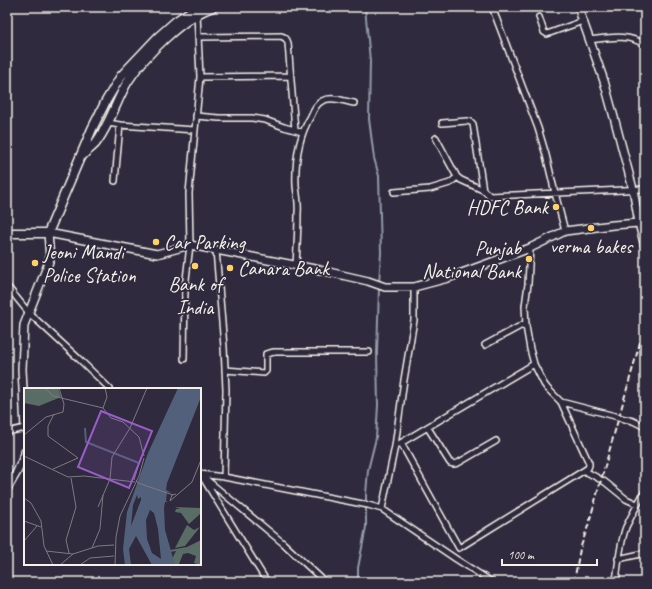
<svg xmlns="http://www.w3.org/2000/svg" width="652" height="589" viewBox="0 0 652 589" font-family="Caveat,sans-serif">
	<rect width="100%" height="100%" fill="#2f2a3d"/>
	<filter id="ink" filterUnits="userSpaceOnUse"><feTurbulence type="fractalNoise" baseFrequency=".025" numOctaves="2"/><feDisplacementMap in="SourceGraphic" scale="8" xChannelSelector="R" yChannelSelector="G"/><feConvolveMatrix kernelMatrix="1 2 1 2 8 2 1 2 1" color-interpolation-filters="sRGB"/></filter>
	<g filter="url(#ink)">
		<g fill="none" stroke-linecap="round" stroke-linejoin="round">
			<path stroke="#939aa7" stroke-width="2" d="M365 7 370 61 369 119 374 158 379 176 381 253 379 283
				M358 582V568L366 527V494L368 470 376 438 378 405 377 353 379 287"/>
			<defs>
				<path id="minor" d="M492 7 538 128 546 155 555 193 565 231
					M539 17 544 32 547 34 583 21
					M199 37 281 36C285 37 287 39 288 43L295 130
					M589 40C608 38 628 33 645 45
					M200 77 290 76
					M196 116 219 118H252L265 120 284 127 302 132
					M108 123 120 125
					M442 123 467 121 471 122 473 124 483 190 490 196 645 189
					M436 138 457 177 461 180 483 190
					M115 181 120 125 195 130
					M394 192 430 189 450 183 457 177
					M216 250 224 347 226 390 224 477
					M296 265C297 248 298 231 298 213 299 204 297 195 296 186 295 162 298 137 311 116 313 111 316 104 322 101 331 96 344 101 354 103
					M7 286 29 313 78 358 110 389
					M485 345 526 323
					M184 359 185 288 190 245 189 193 200 77 197 14
					M225 370 264 373 266 371V354L274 352H369
					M561 402 615 416
					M625 419 633 421 645 427
					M428 428 450 463 454 464 458 463 496 441
					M7 432 25 428
					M401 443 459 548 588 468 589 465V463L561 402 547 388 544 384 534 364 530 349 526 326 525 306 528 284 530 248
					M399 444 534 364
					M585 471 605 482 626 499 637 504
					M200 474 224 477 368 505 382 509 456 559 492 582
					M201 475 283 543 325 582
					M203 478 267 582
					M382 509 395 446 404 380 414 320V287
					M618 559 645 553
					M616 582C618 565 620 543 626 527 632 515 638 503 645 491"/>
				<path id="secondary" d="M578 7 604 81 615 121 633 189 639 223 645 247
					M25 429 22 369 24 325 50 259 48 233 157 254 190 245 320 270 368 281 385 287H414L448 278 492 262 530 248 565 231 613 225 639 223
					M7 489 17 472 25 454V452"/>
				<path id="primary" d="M82 156C86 152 91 148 95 144 110 125 116 101 128 81 144 56 184 16 213 7
					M7 233H48L92 129 106 101 121 76 158 37 176 21 197 7"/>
			</defs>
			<use href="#minor" stroke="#f4f1e8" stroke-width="8"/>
			<use href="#secondary" stroke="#f4f1e8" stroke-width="10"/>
			<use href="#primary" stroke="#f4f1e8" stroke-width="11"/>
			<use href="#minor" stroke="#2f2a3d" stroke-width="5"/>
			<use href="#secondary" stroke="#2f2a3d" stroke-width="7"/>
			<use href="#primary" stroke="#2f2a3d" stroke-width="8"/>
			<path stroke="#f4f1e8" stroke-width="2" stroke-dasharray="6 3" stroke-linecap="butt" d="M574 582 580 549 588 526 645 325"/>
			<defs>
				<path id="minor-bridge" d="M615 416 625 419"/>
			</defs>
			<use href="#minor-bridge" stroke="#f4f1e8" stroke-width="8" stroke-linecap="butt"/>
			<use href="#minor-bridge" stroke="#2f2a3d" stroke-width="5"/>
		</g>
	</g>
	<g fill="#ffd166" stroke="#2f2a3d" stroke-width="1.5">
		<circle cx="556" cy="207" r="4"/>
		<circle cx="591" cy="228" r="4"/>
		<circle cx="156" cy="242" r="4"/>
		<circle cx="529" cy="259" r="4"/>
		<circle cx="35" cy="263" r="4"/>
		<circle cx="195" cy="266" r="4"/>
		<circle cx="230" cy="268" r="4"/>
	</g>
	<g text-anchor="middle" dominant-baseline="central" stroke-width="3.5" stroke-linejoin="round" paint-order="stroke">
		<g font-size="20" fill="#f4f1e8" stroke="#2f2a3d" text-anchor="start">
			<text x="548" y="207" text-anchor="end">HDFC Bank</text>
			<text x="164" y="242">Car Parking</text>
			<text x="591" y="246" text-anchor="middle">verma bakes</text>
			<text x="521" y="248" text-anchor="end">Punjab<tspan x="521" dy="23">National Bank</tspan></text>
			<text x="43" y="252">Jeoni Mandi<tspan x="43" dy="23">Police Station</tspan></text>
			<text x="238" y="268">Canara Bank</text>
			<text x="195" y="284" text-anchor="middle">Bank of<tspan x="195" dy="23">India</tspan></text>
		</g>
	</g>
	<g transform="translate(24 388)">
		<rect width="177" height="177" fill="#2f2a3d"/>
		<path d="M0 0H34L37 9 15 18 0 15ZM151 119 177 120V125L165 136 157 125 151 124 152 121H156ZM163 137 170 142 176 139 161 158 151 160ZM177 152V177L170 175 172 168 164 165 159 166 155 176 151 177 148 171 152 163 146 164V162L163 159Z" fill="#596c65"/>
		<path d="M154 0H177V9L143 95 142 102 148 105 143 104 142 113 144 114H141L140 120 141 142 151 177H128L112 148 105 161 107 177H101L99 161 103 124 124 65ZM113 107 114 111 117 109V112L107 138 109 117ZM126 122 130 125 134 141 137 171 128 165 123 151 122 132Z" fill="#53607c" fill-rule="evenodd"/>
		<path fill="none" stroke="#53607c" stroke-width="2" d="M61 40 62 54 115 75"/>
		<path fill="none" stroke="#7e7a81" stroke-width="1" d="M21 0 29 8 79 20 87 30 99 34 115 49 120 68M79 20 83 9 81 0M0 47 22 29 39 24 40 16 35 0M0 68 44 89 60 88 111 94M29 81 54 70 24 48V38L30 26M86 91 88 69 106 40 123 0M110 92 117 69M112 92 114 95 149 107M152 106 148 107 146 113 168 94 177 72M0 110 7 115 17 133 20 158 29 177M74 119 86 91M0 133 17 139M0 153 13 138M68 160 76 141 79 107M22 163 49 166M45 165 42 152 52 119 47 90M36 177 49 166 74 158 90 157M56 177 66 170 90 168M91 177 92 149 96 128 115 88 120 70"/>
		<path fill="#995dc9" fill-opacity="0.15" stroke="#995dc9" stroke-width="2" d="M77 23 128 43 105 100 54 79Z"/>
		<rect width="177" height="177" fill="none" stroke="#f4f1e8" stroke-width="2"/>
	</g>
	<rect width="652" height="589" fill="none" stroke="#2f2a3d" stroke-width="24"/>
	<rect x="12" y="12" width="628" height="565" fill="none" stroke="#f4f1e8" stroke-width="1.5" filter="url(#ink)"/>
	<path d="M502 559v6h95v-6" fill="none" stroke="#f4f1e8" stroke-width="2"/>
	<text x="508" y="559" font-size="12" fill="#f4f1e8" stroke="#2f2a3d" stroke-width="3" paint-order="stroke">100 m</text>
</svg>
